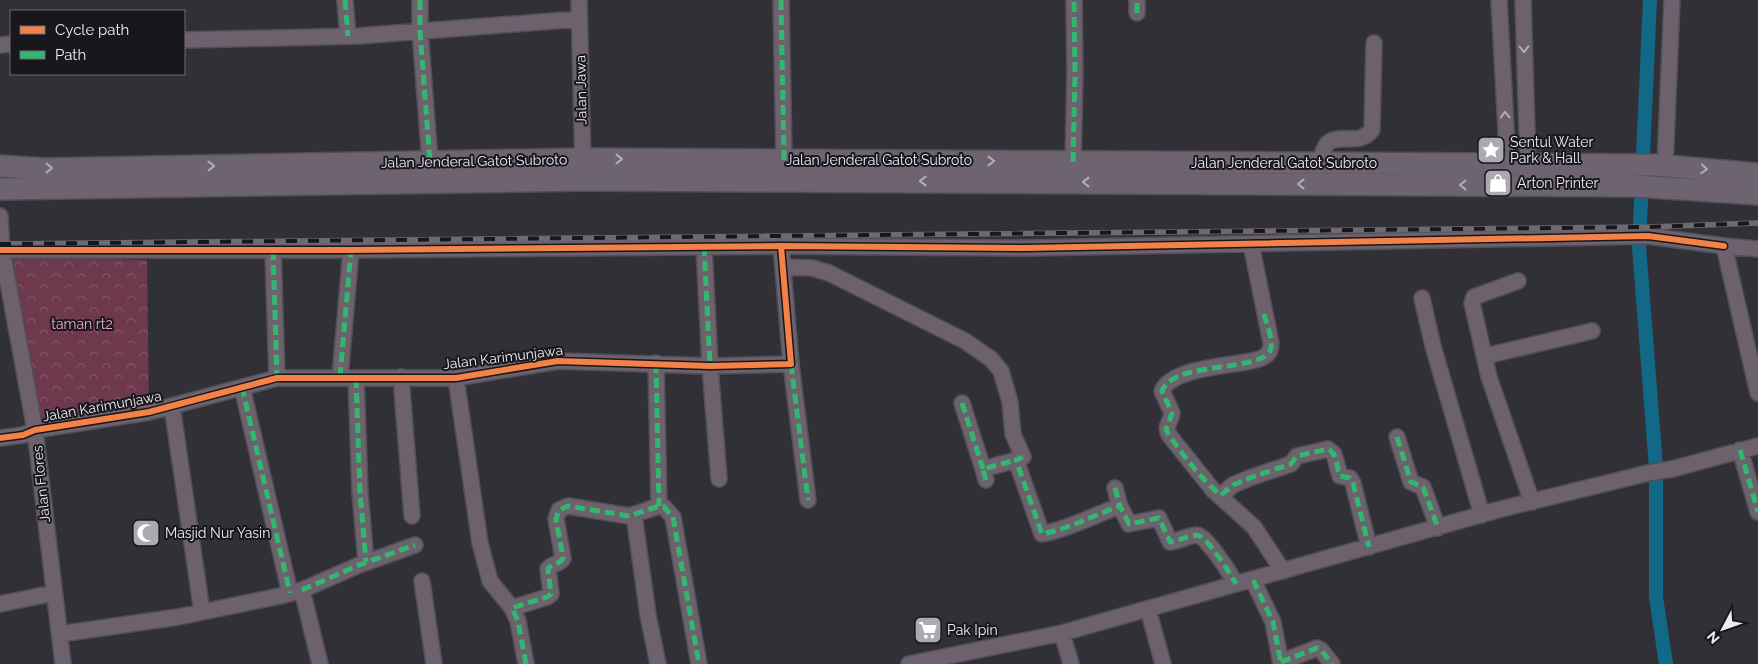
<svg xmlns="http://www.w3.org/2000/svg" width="1758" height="664" viewBox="0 0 1758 664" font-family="Raleway,sans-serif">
	<defs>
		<pattern id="park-crowns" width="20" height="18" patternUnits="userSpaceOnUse" patternTransform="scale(1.25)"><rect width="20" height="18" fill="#6e384d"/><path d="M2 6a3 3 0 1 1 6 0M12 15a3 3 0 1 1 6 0" fill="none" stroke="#835567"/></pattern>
	</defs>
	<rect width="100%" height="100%" fill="#313037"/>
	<path fill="url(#park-crowns)" d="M3 257 147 260 149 412 35 430Z"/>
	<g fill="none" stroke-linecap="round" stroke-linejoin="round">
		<path stroke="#126987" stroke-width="14" d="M1650 0 1639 246 1656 468V597L1666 664"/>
		<defs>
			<path id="street" d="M345 0 348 36
				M420 0V31L430 162
				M579 0 583 168
				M781 0 784 160
				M1499 0 1506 129V164
				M1523 0 1528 164
				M1137 13V0
				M184 40 358 36 579 19
				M0 45 11 44
				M1073 162 1075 73 1074 0
				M1319 163C1322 157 1323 149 1327 144 1338 132 1359 147 1372 130L1374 43
				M1665 166 1672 0
				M0 216 2 250 35 430 63 664
				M1251 244 1271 343C1271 348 1270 353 1265 356 1262 359 1256 360 1251 361 1229 366 1171 368 1162 391L1172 413C1171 422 1164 426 1169 435L1213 490 1254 527 1283 571
				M704 246 710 366 719 479
				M781 246 1026 248 1648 236 1724 246
				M1758 249 1724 246 1758 393
				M0 250H351L781 246 791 364 710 366 558 361 456 378H277L149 412 35 430 23 435 0 438
				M273 250 277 378
				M783 267 812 268 829 273 965 341 991 359 1001 371 1010 402 1013 434 1023 457 1016 460 1042 534C1069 529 1094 515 1120 506L1129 524 1159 518 1170 542C1179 541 1189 535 1197 535 1207 536 1231 575 1236 584
				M1518 281 1474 297 1472 303 1489 377 1532 502
				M1422 298 1433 346 1482 515
				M1485 356 1592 331
				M656 363 659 506
				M791 364 808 500
				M340 377 351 250
				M401 377 412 516
				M356 378 360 492 366 562
				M456 378 480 543 490 581 512 608 518 621 526 664
				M242 387 290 593
				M962 403 983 469
				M172 406 202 612
				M1397 437 1411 482 1423 487 1438 528
				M1740 450 1758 512
				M986 480 983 469 1016 460
				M1115 488 1120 506
				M1221 495 1233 485 1252 477 1291 464 1297 456 1328 449 1334 454 1340 476 1350 478 1353 483 1369 547
				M634 515 648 615 658 664
				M1253 580 1273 622 1281 664
				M422 581 434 664
				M302 590 320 664
				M0 604 54 593
				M512 608 547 597 551 594 548 569C552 563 560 565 563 558L556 519 559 510 568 506 629 516 659 506 664 507 673 517 699 664
				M1148 609 1163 664
				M1062 633 1071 664
				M60 634 178 617 280 596 302 590 359 565 415 545
				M1281 662 1317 648 1321 650 1332 664
				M909 664 1062 633 1501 509 1648 473 1672 469 1758 446"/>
			<path id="secondary" d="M0 166 45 169 582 159 1656 165 1758 174
				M0 189 583 180 1635 186 1758 194"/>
		</defs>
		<use href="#street" stroke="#504f54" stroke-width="18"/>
		<use href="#secondary" stroke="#504f54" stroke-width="24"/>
		<use href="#street" stroke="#6c616d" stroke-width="15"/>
		<use href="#secondary" stroke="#6e6370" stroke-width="21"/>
		<defs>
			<path id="rail" d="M0 244 1650 227 1758 223"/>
		</defs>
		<use href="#rail" stroke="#6f6a72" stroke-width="5.5"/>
		<use href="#rail" stroke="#17171c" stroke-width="4" stroke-dasharray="11" stroke-linecap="butt"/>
		<path stroke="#33b770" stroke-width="5" stroke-dasharray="10 5" stroke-linecap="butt" d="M345 0 348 36
			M420 0V31L430 162
			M781 0 784 160
			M1137 13V0
			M1073 162 1075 73 1074 0
			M704 246 710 366
			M273 250 277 378
			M1264 314C1266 323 1273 338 1271 348 1265 374 1174 359 1162 391L1172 413 1166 430C1176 447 1205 484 1221 495L1233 485 1252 477 1291 464 1297 456 1328 449C1338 454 1336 466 1340 476L1350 478 1353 483 1369 547
			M656 363 659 506
			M791 364 808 500
			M340 377 351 250
			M356 378 360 492 366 562
			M242 387 290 593
			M962 403 983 469
			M1397 437 1411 482 1423 487 1438 528
			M1740 450 1758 512
			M1023 457 1016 460 1042 534C1069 529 1094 515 1120 506L1129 524 1159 518 1170 542C1179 541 1189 535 1197 535 1207 536 1231 575 1236 584
			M986 480 983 469 1016 460
			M1115 488 1120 506
			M1253 580 1273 622 1281 664
			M302 590 359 565 415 545
			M1281 662 1317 648 1321 650 1332 664
			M526 664 518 621 512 608 547 597 551 594 548 569C552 563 560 565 563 558L556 519 559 510 568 506 629 516 659 506 664 507 673 517 699 664"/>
		<defs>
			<path id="cycleway" d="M781 246 1026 248 1648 236 1724 246
				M0 250H351L781 246 791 364 710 366 558 361 456 378H277L149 412 35 430 23 435 0 438"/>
		</defs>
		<use href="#cycleway" stroke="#17171c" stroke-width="9"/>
		<use href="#cycleway" stroke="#f48246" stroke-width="6"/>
	</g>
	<defs><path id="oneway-chevron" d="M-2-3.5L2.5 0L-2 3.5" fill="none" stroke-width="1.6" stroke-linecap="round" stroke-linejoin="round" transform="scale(1.25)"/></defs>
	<g stroke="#b3adb7">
		<use href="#oneway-chevron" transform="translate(1524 49) rotate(89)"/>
		<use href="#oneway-chevron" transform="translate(1505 115) rotate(-93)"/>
	</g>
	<g stroke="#b4aeb9">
		<use href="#oneway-chevron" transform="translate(619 159)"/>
		<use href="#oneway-chevron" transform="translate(991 161)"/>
		<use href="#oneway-chevron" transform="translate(211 166) rotate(-1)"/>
		<use href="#oneway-chevron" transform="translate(49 168)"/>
		<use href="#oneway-chevron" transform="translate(1704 169) rotate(5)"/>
		<use href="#oneway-chevron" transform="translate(923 181) rotate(-180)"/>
		<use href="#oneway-chevron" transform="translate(1086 182) rotate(-180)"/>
		<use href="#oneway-chevron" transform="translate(1301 184) rotate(-180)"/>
		<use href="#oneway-chevron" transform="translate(1463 185) rotate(-180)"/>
	</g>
	<defs>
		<symbol id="sight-square" viewBox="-11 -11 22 22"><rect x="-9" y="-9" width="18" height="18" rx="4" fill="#abaab2" stroke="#17171c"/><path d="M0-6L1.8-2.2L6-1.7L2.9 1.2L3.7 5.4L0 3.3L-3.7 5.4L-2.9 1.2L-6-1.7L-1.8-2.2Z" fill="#fff"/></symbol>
		<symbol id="shop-square" viewBox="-11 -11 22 22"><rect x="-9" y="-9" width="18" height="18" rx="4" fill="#abaab2" stroke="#17171c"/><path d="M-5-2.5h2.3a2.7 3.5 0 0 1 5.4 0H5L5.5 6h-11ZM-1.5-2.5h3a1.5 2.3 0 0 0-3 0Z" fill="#fff"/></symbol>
		<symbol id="mosque-square" viewBox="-11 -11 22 22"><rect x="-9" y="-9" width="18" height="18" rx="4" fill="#abaab2" stroke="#17171c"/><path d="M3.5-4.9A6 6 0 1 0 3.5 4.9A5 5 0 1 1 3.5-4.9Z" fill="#fff"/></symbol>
		<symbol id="supermarket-square" viewBox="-11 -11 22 22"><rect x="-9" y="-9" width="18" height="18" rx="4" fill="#abaab2" stroke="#17171c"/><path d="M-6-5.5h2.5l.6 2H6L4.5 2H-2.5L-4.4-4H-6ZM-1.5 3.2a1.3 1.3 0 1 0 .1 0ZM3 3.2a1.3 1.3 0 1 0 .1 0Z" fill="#fff"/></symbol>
	</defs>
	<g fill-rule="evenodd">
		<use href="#sight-square" x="1475" y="134" width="32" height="32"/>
		<use href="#shop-square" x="1482" y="167" width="32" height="32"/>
		<use href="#mosque-square" x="130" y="517" width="32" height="32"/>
		<use href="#supermarket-square" x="912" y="614" width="32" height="32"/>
	</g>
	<g text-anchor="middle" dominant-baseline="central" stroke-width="4" stroke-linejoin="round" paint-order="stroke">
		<g font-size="14" fill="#edecf4" stroke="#17171c">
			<text transform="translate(581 90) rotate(-91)">Jalan Jawa</text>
			<text x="879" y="160">Jalan Jenderal Gatot Subroto</text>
			<text transform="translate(474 161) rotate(-1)">Jalan Jenderal Gatot Subroto</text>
			<text x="1284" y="163">Jalan Jenderal Gatot Subroto</text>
			<text transform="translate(503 357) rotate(-7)">Jalan Karimunjawa</text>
			<text transform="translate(102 406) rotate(-10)">Jalan Karimunjawa</text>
			<text transform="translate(41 484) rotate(-96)">Jalan Flores</text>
		</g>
		<g font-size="14" fill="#edecf4" stroke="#17171c" text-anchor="start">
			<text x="1510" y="142">Sentul Water<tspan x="1510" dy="16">Park &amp; Hall</tspan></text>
			<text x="1517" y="183">Arton Printer</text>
			<text x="165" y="533">Masjid Nur Yasin</text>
			<text x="947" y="630">Pak Ipin</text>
		</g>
		<g font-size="14" fill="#f7a7c1" stroke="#17171c">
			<text x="82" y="324">taman rt2</text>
		</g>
	</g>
	<rect x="10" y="10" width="175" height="65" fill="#17171c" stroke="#6d6c72"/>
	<rect x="20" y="26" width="25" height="8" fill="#f48246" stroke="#6d6c72"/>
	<text x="55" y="35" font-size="15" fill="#edecf4">Cycle path</text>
	<rect x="20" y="51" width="25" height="8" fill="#33b770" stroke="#6d6c72"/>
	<text x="55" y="60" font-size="15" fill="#edecf4">Path</text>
	<g transform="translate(1723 629) rotate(229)" stroke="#17171c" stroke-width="4" paint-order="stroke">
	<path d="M0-4L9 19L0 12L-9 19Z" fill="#edecf4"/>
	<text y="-8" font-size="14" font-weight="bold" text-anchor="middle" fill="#edecf4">N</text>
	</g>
</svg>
